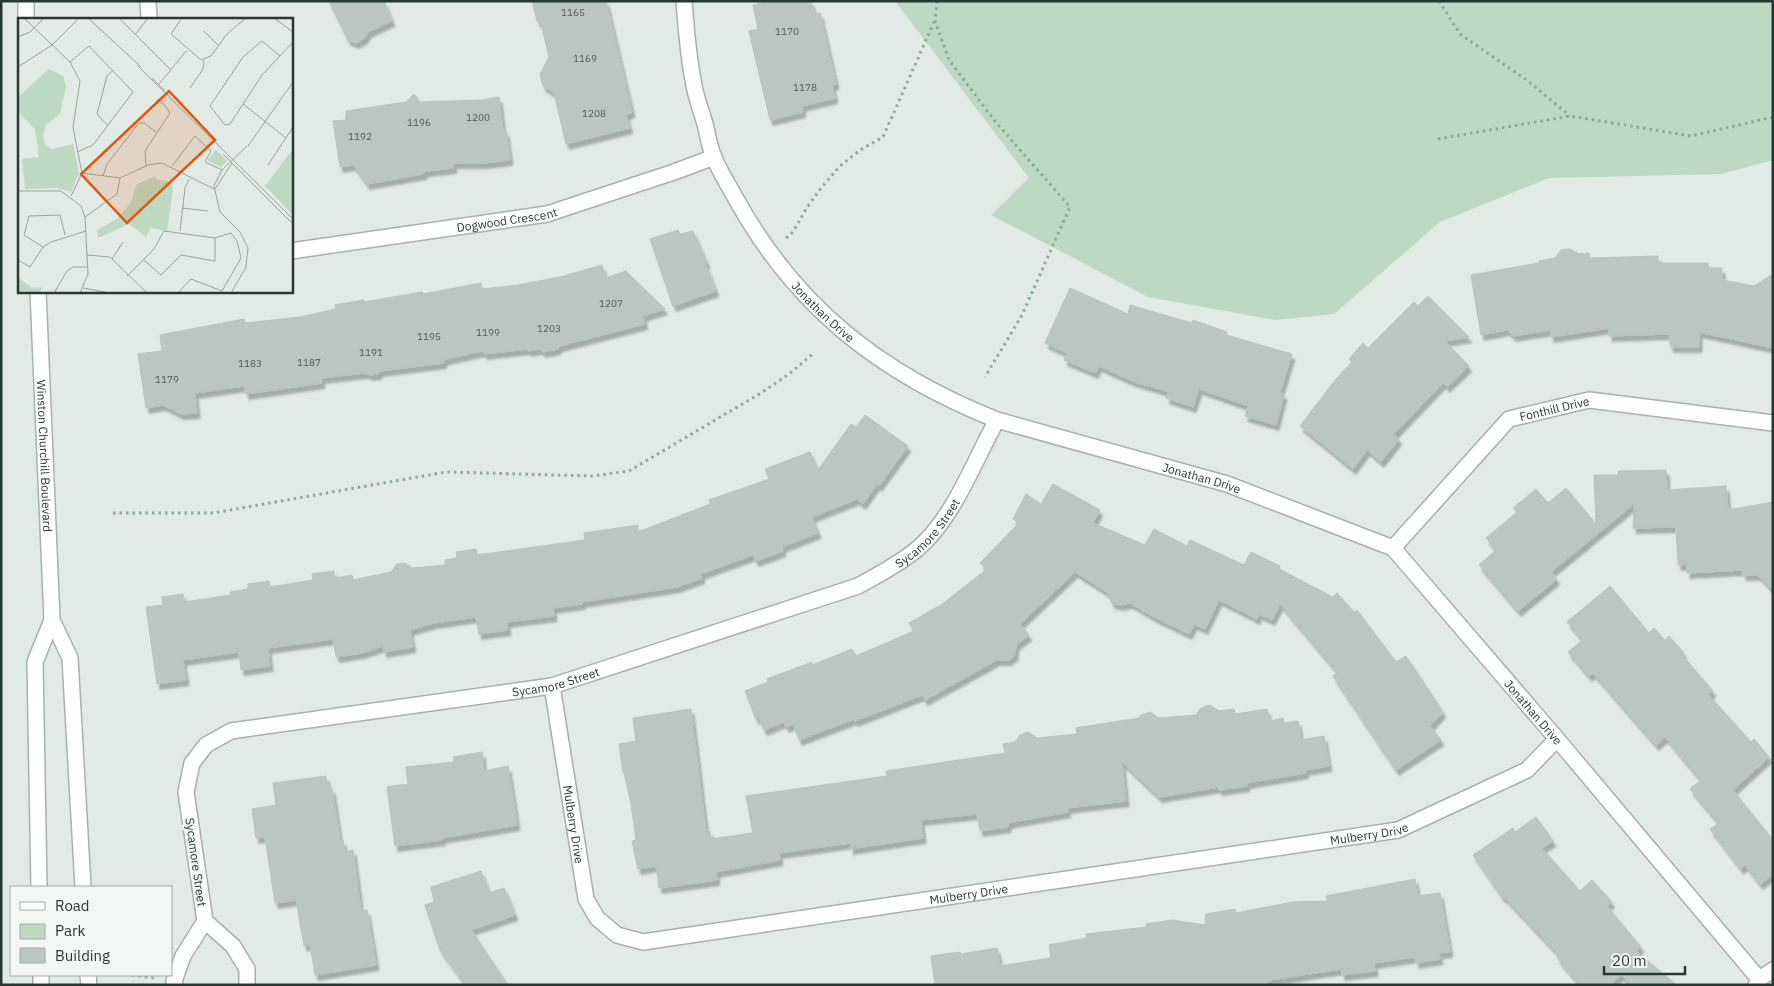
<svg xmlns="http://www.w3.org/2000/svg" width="1774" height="986" viewBox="0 0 1774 986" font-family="'IBM Plex Sans',sans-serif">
	<defs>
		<filter id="shadow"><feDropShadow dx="3" dy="5.5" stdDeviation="1" flood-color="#0004"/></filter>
	</defs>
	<rect width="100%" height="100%" fill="#e2eae5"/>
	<path fill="#bdd9c2" d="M895 1H1773V160L1721 174 1549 178 1440 222 1334 314 1275 320 1148 297 991 215 1029 178Z"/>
	<path fill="#bac7c1" stroke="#b5c3bc" filter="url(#shadow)" d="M329 1H384L392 21 368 32 365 38 356 43 348 40Z
		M532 1H606L632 112 626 115 630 128 566 144 554 93 543 86 540 74 549 57 541 23 537 21Z
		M770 1H811L814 14 820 13 836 84 832 85 835 98 802 106 803 112 770 120 749 31 758 29 753 5Z
		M414 94 420 102 481 100 499 97 503 131H506L510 160 484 163H453L454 168 426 171 423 174 367 184 353 165 340 167 333 121 346 120V111L406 102Z
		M678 230 680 234 693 231 707 263H705L716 291 673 306 650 239Z
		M1570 249 1579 254 1589 253 1590 258 1658 256V263H1708V268H1722V280L1754 286 1773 274V348L1699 332V347H1670V334L1609 336V328L1551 337 1550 330 1513 336 1507 330 1481 335 1471 275 1539 263V261L1555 258 1561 250Z
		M602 265 606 278 626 271 665 309 643 316 645 324 560 346 558 349 543 352 540 349 528 351V349L484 354 482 351 443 360 444 363 380 371 378 374 370 375 365 373 321 378 322 383 246 394 244 386 195 393 197 413 181 414 163 405 146 408 138 354 162 351 160 335 244 319 245 323 300 317 336 309 335 305 364 300V302L422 292 423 294 481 283 482 289 518 285 564 276Z
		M1070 288 1128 314 1130 305 1192 323 1193 320 1227 332 1226 335 1292 354 1280 393 1284 394 1276 425 1245 416 1248 406 1199 389 1193 407 1166 398 1169 392 1132 381 1099 366 1095 373 1064 360 1067 353 1045 343Z
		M1428 296 1469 337 1445 341 1469 366 1447 387 1443 383 1394 434 1399 439 1381 462 1367 450 1353 469 1300 426 1336 379 1352 362 1349 359 1363 343 1368 348 1414 302 1418 306Z
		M865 415 908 446 879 486 877 484 863 504 857 499 812 517 818 533 782 547 783 551 756 561 753 555 701 574 702 578 677 587 582 602V604L553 608 554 616 507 622 508 630 479 634 476 617 434 623 410 630 413 647 384 652 383 646 362 653 336 657 333 639 268 648 270 666 241 670 239 652 183 660 186 680 157 684 146 607 163 605 162 597 183 594 184 602 231 595 230 592 248 589V584L269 581 270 587 313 580 312 574 334 571 335 578 352 575 353 580 391 572 397 564 405 563 413 568 445 565V560L457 558 456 552 476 549 477 555 585 540 584 533 638 525V532L710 504 709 500 769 479 765 469 810 452 818 470 851 424 856 427Z
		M1666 470 1667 490 1726 486 1728 510 1773 502V591L1758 575H1743V570L1687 573V564L1678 565 1676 527 1633 528 1634 504 1551 572 1557 579 1518 611 1479 565 1496 550 1486 538 1517 512 1513 508 1536 489 1548 503 1566 488 1596 524 1594 475H1618V471Z
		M1053 484 1100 510 1093 523 1145 545 1154 529 1187 546 1190 540 1244 565 1251 552 1280 566 1279 569 1333 597 1337 593 1354 612 1357 610 1396 662 1406 656 1443 712 1430 726 1441 740 1396 770 1333 676 1338 673 1280 604 1272 620 1259 614 1257 619 1219 600 1205 629 1194 624 1189 634 1154 617 1130 603 1120 605 1112 603 1108 593 1075 572 1020 624 1029 635 1016 645 1015 655 1009 660H997L925 700 922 695 855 721 854 719 799 740 793 724 786 727 784 722 764 730 759 718 756 719 745 691 768 682 767 679 812 662V665L852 649 856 656 914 631 909 623 941 605 987 569 980 563 1019 523 1013 519 1026 494 1041 504Z
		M1610 586 1649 633 1654 628 1665 640 1669 636 1684 653 1682 655 1713 691 1709 695 1751 742 1754 739 1769 757 1733 790 1773 840V874L1760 884 1745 865 1741 869 1710 829 1719 823 1690 789 1701 780 1665 737 1656 745 1593 673 1589 676 1568 652 1583 640 1567 622Z
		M1210 705 1219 711 1234 709 1235 714 1267 709 1270 721 1283 718 1284 723 1298 721 1301 740 1324 736 1329 766 1305 770 1306 773 1247 783V786L1219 790V787L1159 797 1122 762 1126 801 1067 808 1068 812 1008 823V827L980 831 977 814 921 820 923 838 850 849 851 843 779 853 780 860 716 872 717 880 659 888 656 866 638 869 632 841 636 840 631 804 624 772 623 773 619 744 636 741 633 718 691 709 706 832 710 831 711 839 753 833 746 796 887 776 886 771 1005 753 1003 744 1015 742 1020 735 1028 732 1037 738 1077 734 1076 728 1139 718 1141 715 1150 712 1159 718 1196 715 1201 708Z
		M482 752 484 771 508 766 517 825 442 838V840L395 846 387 787 408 784 406 767 454 762 453 757Z
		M326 776 328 788H332L340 841 343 840 345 852 353 850 361 911 367 910 376 965 315 975 310 944 304 946 296 900 275 903 265 837 256 838 252 809 276 805 273 783Z
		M1536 817 1553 841 1542 848 1580 891 1592 880 1612 902 1607 906 1641 947 1636 951 1677 985H1632L1621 975 1610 985H1580L1557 958 1560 956 1504 897 1503 898 1473 855 1513 828 1515 832Z
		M481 871 489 893 504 888 515 915 471 930 508 985H466L440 950 425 905 434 902 431 887Z
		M1415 879 1418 896 1440 893 1450 952 1439 953 1440 959 1416 963 1415 957 1374 963 1375 971 1342 975 1341 969 1270 980V982L1254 985H935L931 956 960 952 961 954 997 948 1000 966 1051 958 1049 945 1087 938 1086 934 1147 927 1146 924 1173 920 1205 925 1206 914 1235 909 1236 913 1293 902 1327 901 1326 896Z"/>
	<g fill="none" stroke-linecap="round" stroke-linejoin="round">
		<defs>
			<g id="minor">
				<path d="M148 1 149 19"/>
				<path id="s1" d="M684 1C686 27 688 54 693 80 695 95 701 110 705 124 708 135 709 147 714 157 719 171 728 184 735 197 795 307 881 374 997 420L1227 484 1393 548 1557 739 1759 979"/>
				<path id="s2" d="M291 251 547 214 674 172 714 157"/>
				<path id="s3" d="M1393 548 1509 419 1589 400 1773 423"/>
				<path id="s4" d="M552 686 586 899 597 918 617 935 643 942 1398 830 1527 770 1557 739"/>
				<path d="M205 921 233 946 247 969V985"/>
				<path id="s5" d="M175 985 174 981 183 956 205 921 186 792 192 763 206 745 231 731 552 686 858 586C878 575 899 564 916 550 953 520 974 461 997 420"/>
				<path d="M1756 985 1759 979 1773 970"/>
			</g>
			<g id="secondary">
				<path d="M26 1V19"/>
				<path id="s6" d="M38 291 52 620 70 658 83 887"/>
				<path d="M39 887 35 662 52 620"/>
				<path d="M41 975V985"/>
				<path d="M88 975 89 985"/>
			</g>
		</defs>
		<use href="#minor" stroke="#a5b1ab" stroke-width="18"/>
		<use href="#secondary" stroke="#a2b5ac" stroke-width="18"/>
		<path stroke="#86aa9b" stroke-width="3" stroke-dasharray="2.5 4" stroke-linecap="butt" d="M937 1 935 21 949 60 994 120 1070 207 1022 315 985 377
			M1439 1 1460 34 1528 81 1570 116
			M1438 139 1570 116 1691 136 1773 117
			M786 238 793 232 806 209 821 188 840 166 860 150 883 137 934 22
			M113 513H213L446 472 592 476 629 471 761 393 789 374 814 353
			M132 975 154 978"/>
		<use href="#minor" stroke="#fff" stroke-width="15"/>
		<use href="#secondary" stroke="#fff" stroke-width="15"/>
	</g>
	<g text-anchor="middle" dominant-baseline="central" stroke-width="4.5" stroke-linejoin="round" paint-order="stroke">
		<g font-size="10" fill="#4a5c55">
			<text x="573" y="12">1165</text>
			<text x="787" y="31">1170</text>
			<text x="585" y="58">1169</text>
			<text x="805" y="87">1178</text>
			<text x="594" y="113">1208</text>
			<text x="478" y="117">1200</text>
			<text x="419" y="122">1196</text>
			<text x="360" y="136">1192</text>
			<text x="611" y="303">1207</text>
			<text x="549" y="328">1203</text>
			<text x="488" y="332">1199</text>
			<text x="429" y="336">1195</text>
			<text x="371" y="352">1191</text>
			<text x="309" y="362">1187</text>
			<text x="250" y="363">1183</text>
			<text x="167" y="379">1179</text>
		</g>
		<g font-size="12" fill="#243931" stroke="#f2f7f4">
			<text stroke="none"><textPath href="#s2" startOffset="218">Dogwood Crescent</textPath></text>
			<text stroke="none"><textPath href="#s1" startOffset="350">Jonathan Drive</textPath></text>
			<text stroke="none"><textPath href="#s3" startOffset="220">Fonthill Drive</textPath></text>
			<text stroke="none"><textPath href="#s6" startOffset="165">Winston Churchill Boulevard</textPath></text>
			<text stroke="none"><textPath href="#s1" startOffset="769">Jonathan Drive</textPath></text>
			<text stroke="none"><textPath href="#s5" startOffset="1018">Sycamore Street</textPath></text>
			<text stroke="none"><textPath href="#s5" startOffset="612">Sycamore Street</textPath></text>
			<text stroke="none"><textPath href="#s1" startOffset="1189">Jonathan Drive</textPath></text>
			<text stroke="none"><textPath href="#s4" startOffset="140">Mulberry Drive</textPath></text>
			<text stroke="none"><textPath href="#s4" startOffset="1025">Mulberry Drive</textPath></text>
			<text transform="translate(196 862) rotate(82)">Sycamore Street</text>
			<text stroke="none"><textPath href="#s4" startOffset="620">Mulberry Drive</textPath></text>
		</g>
	</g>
	<g transform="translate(18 18)">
		<rect width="275" height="275" fill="#e2eae5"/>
		<path d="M31 51 45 58 48 68 42 96 28 107 25 118 27 126 34 131 55 126 61 155 53 174 39 170 7 171 4 141 21 139 17 111 0 94V79ZM275 131V197L247 168ZM198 132 209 143 203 149 189 142ZM138 158V161L152 164 155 171 149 213 133 210 128 219 111 206 80 220 79 212 99 201 112 186 119 166ZM1 260 14 270 24 269 22 275H0Z" fill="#bdd9c2"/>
		<path fill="none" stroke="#96a39d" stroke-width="1" d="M6 0 52 44 62 63 55 109 64 155 53 178M70 0 123 49M101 0 153 52M164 0 153 16 183 42 193 38 209 16 228 0M256 0 275 14M186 13 200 27M117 17 130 0M0 19 12 14 26 0M262 38 244 23 225 39 192 88 207 107 212 106 244 57 275 24M52 44 71 28 115 74 75 127 59 134M120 48 275 201M0 49 34 27 61 0M134 60 147 73M141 66 169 32M172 70 185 51 186 42M225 86 268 120M90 108 79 96 89 58 95 52M230 128 275 64M205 136 275 206M250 147 275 109M128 148 127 133 152 95 143 82H139L144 86M154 148 177 118 193 133 187 144 204 152M64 155 102 160 130 147 144 145 196 171M85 158 89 146 121 105H126L138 114M197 171 214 145M0 173H43L63 188 67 199 70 256 62 275M164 190 190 193M67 199 99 176 102 160M162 213 167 170 171 161M25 229 6 217 11 198 42 197 47 217M69 237 92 239 129 275M94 241 105 224M0 242 12 249 25 229 33 224 68 213M126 242 143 257 163 237 197 243V220M109 258 136 231 146 213 197 220 213 215 219 223 223 240 204 273 173 261 160 275M65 270 92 275M36 275 49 253 55 249H70M213 275 228 249 230 230 222 214 202 194 196 168 204 152 229 128"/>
		<path fill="#de570e" fill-opacity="0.15" stroke="#de570e" stroke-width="2.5" d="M151 73 197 122 109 205 63 156Z"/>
		<rect width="275" height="275" fill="none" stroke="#243931" stroke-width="2.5"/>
	</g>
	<rect width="1774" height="986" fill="none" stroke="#243931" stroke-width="5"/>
	<rect x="10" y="886" width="162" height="90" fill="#f2f7f4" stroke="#a0aba6"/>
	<rect x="20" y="902" width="25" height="8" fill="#ffffff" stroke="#a0aba6"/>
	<text x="55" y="911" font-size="15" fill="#243931">Road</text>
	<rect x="20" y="924" width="25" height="15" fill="#bdd9c2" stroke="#a0aba6"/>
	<text x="55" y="936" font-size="15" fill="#243931">Park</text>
	<rect x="20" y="948" width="25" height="15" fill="#bac7c1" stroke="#a0aba6"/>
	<text x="55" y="961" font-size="15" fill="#243931">Building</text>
	<path d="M1604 966v8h81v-8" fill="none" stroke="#243931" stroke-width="2.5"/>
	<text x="1612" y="966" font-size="15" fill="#243931" stroke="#f2f7f4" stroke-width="4" paint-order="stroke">20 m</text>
</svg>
